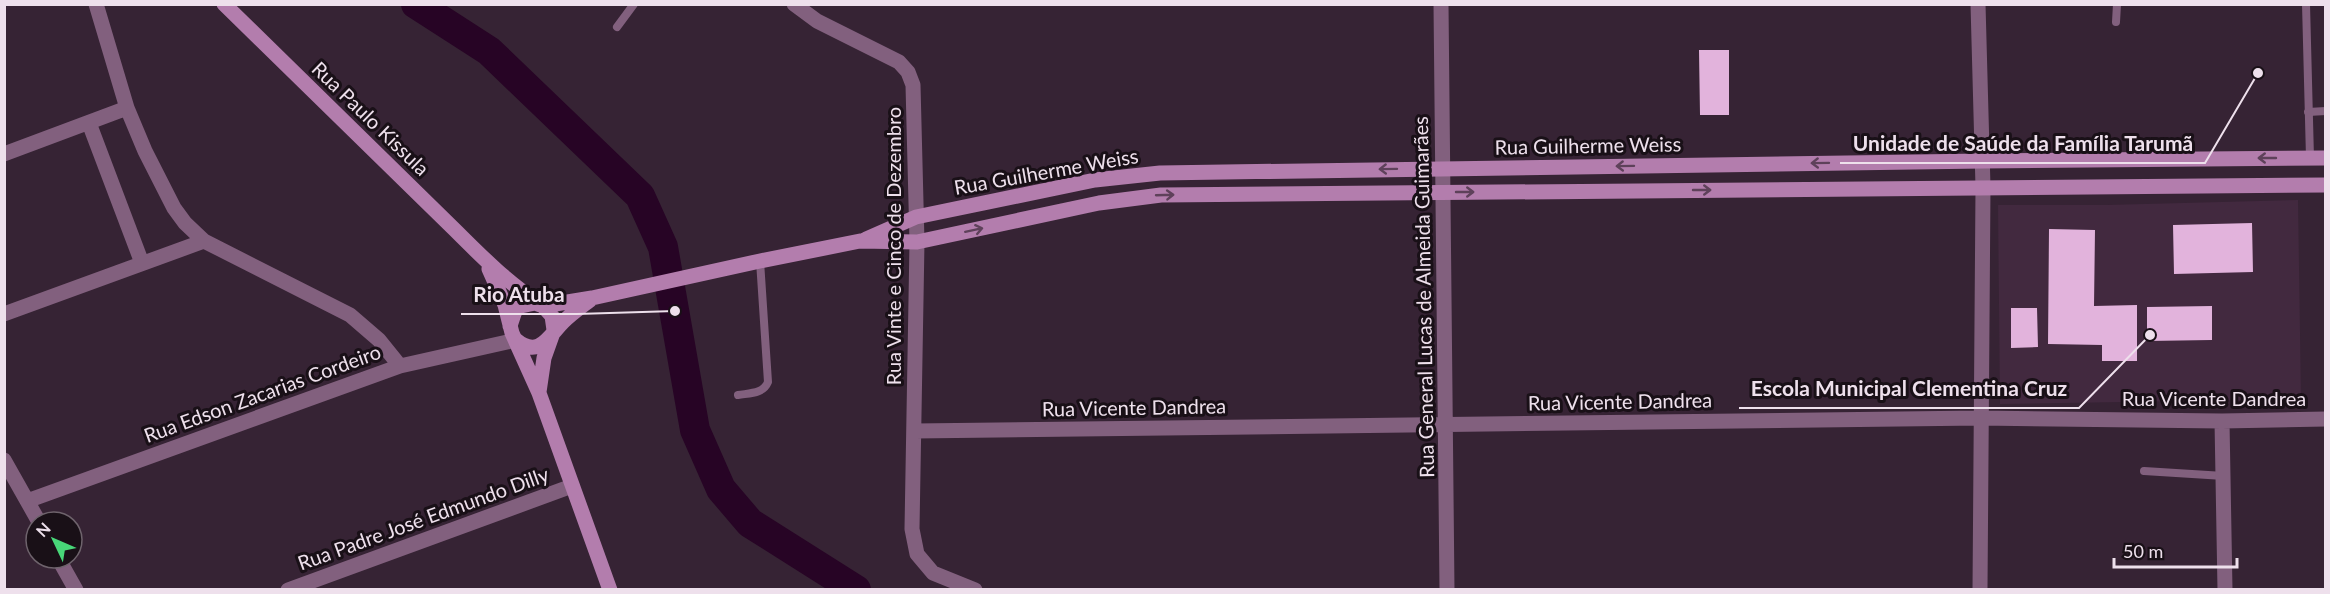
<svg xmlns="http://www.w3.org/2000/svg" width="2330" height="594" viewBox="0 0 2330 594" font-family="Lato,sans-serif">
	<rect width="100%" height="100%" fill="#362334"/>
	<path fill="#42293f" d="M2298 200 2301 399 2000 404 1998 205H2107Z"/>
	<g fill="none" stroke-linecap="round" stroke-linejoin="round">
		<path stroke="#270425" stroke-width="30" d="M416 4 489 51 640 196 663 247 695 430 721 489 750 523 856 590"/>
	</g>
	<path fill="#e2b3dc" d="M1699 50H1729V115H1700Z
		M2252 223 2253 272 2174 274 2173 225Z
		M2049 229 2095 230 2094 306 2137 305V361H2102V345L2048 344Z
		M2212 306V340L2147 341V307Z
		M2011 308H2037L2038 347 2011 348Z"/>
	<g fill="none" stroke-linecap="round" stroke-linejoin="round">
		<path stroke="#82607e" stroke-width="8" d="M2306 4 2310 158
			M2116 22 2117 4
			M617 27 634 4
			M2308 112 2326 111
			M738 395C750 393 763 394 768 382L760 261
			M2144 471 2224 476"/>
		<path stroke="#82607e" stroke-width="15" d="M96 4 127 108 145 151 174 208 185 223 204 241 350 315 379 340 400 366
			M794 4 817 21 899 62 908 72 913 85 917 242 912 529 917 554 933 573 975 590
			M1441 4 1447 590
			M1978 4 1983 187 1980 590
			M89 123 142 263
			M4 154 127 108
			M4 314 204 241
			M2222 421 2225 590
			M915 431 1980 418 2222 421 2326 419
			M4 460 39 522
			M27 501 400 366 516 340
			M58 558 76 590
			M288 590 572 486"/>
		<path stroke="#b37dad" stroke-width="15" d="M224 4 455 230C484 259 508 283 543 306
			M866 239 916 217 1095 180 1160 173 1982 161 2326 158
			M489 269 505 305 512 333 539 393 610 590
			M543 306 592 298 760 261 860 241 917 242 1099 203 1161 195 2326 185
			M510 326 515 311 521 306 535 303 543 306 552 316 554 330 544 358 539 392
			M516 340C539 359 549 336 563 322 571 314 581 307 590 300"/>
	</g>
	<defs><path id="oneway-shaft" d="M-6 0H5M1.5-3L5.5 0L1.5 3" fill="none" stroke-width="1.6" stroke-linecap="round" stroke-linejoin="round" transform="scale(1.5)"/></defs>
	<g stroke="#5e415a">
		<use href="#oneway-shaft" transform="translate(2267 158) rotate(180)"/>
		<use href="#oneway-shaft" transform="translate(1820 163) rotate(179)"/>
		<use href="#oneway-shaft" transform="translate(1625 166) rotate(179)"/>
		<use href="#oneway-shaft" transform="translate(1388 169) rotate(179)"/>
		<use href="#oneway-shaft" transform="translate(1702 190)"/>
		<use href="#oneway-shaft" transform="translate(1465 192)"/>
		<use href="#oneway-shaft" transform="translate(1165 195) rotate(-2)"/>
		<use href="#oneway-shaft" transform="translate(974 230) rotate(-12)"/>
	</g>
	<g text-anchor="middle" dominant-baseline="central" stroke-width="6" stroke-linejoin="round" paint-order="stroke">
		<g font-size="20" fill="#eee0ec" stroke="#191017">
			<text transform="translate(371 118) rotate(44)">Rua Paulo Kissula</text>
			<text transform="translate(1588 145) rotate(-1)">Rua Guilherme Weiss</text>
			<text transform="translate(1046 171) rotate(-10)">Rua Guilherme Weiss</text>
			<text transform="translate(893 246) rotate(-90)">Rua Vinte e Cinco de Dezembro</text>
			<text transform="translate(1423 297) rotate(-91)">Rua General Lucas de Almeida Guimarães</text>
			<text transform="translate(262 393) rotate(-20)">Rua Edson Zacarias Cordeiro</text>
			<text x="2214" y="398">Rua Vicente Dandrea</text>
			<text transform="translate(1620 401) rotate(-1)">Rua Vicente Dandrea</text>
			<text transform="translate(1134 407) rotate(-1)">Rua Vicente Dandrea</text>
			<text transform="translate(423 518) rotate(-20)">Rua Padre José Edmundo Dilly</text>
		</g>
	</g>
	<path fill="none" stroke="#eee0ec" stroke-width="2" d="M2258 73L2205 163H1840M675 311L577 314H461M2150 335L2079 408H1739"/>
	<g fill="#eee0ec" stroke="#191017" stroke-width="2">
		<circle cx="2258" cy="73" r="6"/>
		<circle cx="675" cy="311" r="6"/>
		<circle cx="2150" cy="335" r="6"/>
	</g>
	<g font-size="21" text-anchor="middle" font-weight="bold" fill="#eee0ec" stroke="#191017" stroke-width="6" stroke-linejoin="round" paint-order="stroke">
		<text x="2023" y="151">Unidade de Saúde da Família Tarumã</text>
		<text x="519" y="302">Rio Atuba</text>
		<text x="1909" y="396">Escola Municipal Clementina Cruz</text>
	</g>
	<rect width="2330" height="594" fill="none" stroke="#eee0ec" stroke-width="12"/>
	<g transform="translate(54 540) rotate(314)"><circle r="28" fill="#191017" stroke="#6e636c" stroke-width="1.5"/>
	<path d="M0-4.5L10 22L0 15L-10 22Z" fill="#48d779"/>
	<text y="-9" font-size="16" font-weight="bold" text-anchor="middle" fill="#eee0ec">N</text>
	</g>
	<path d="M2114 558v9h123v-9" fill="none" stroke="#eee0ec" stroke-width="3"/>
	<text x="2123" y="558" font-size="18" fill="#eee0ec" stroke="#191017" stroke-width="4.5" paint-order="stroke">50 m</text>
</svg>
